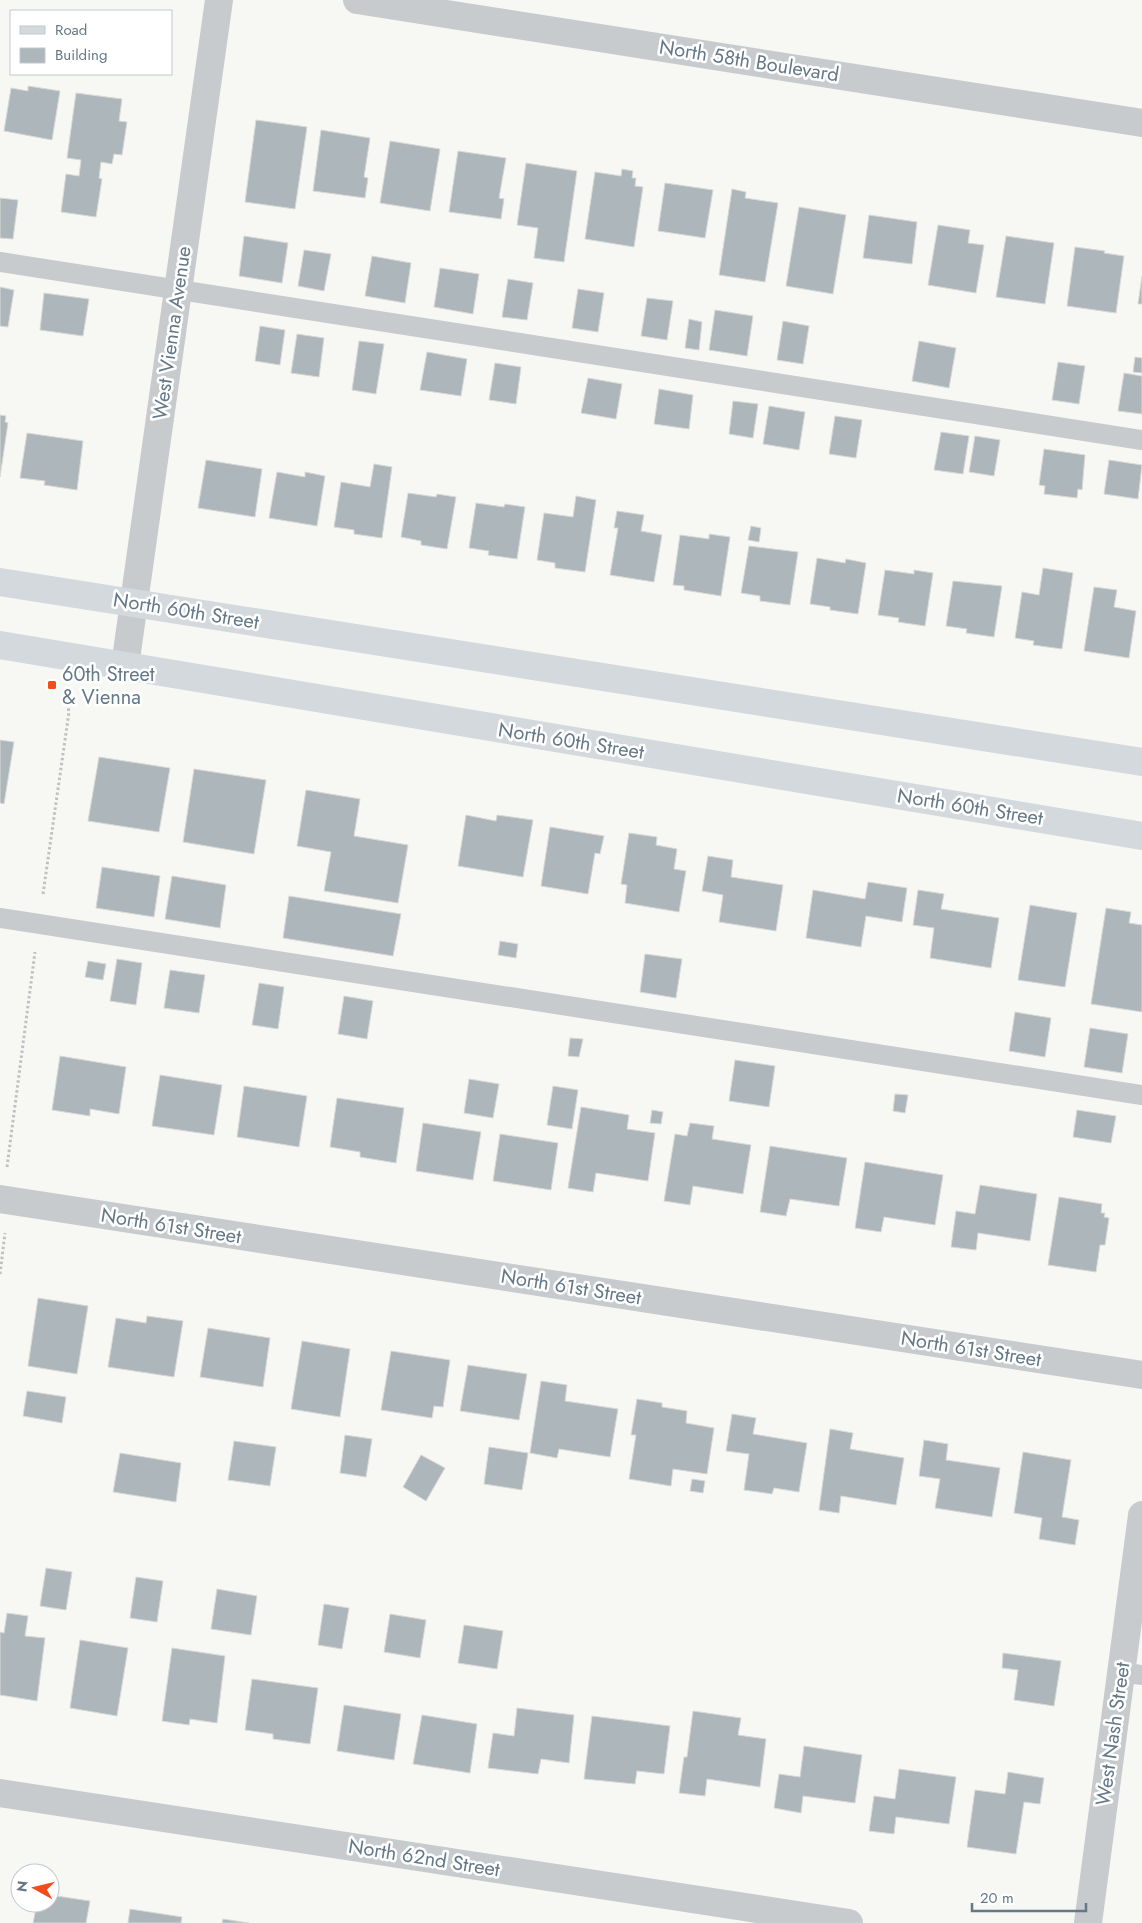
<svg xmlns="http://www.w3.org/2000/svg" width="1142" height="1923" viewBox="0 0 1142 1923" font-family="Jost,sans-serif">
	<rect width="100%" height="100%" fill="#f7f7f4"/>
	<path fill="#adb6bb" stroke="#d9d9d6" d="M28 86 60 91 52 140 4 131 11 88 28 91Z
		M76 93 122 99 119 121 127 122 122 155 114 154 112 164 101 162 99 178 102 179 96 217 61 212 66 174 79 176 81 160 67 158Z
		M256 120 307 127 295 209 245 202Z
		M321 130 370 138 364 177 368 178 365 198 313 191Z
		M390 141 440 149 430 211 380 203Z
		M458 151 506 158 499 198 504 199 501 219 449 212Z
		M526 163 577 171 564 262 534 258 538 228 517 225Z
		M622 169 633 171 632 178H636L635 186 643 187 634 247 585 239 595 172 621 176Z
		M665 183 713 190 705 238 658 231Z
		M732 189 746 192 745 198 778 203 765 282 719 275Z
		M0 198 18 200 13 239 0 238Z
		M799 207 846 215 833 294 786 286Z
		M869 215 917 222 912 264 863 258Z
		M938 225 970 230 968 243 984 245 976 293 928 285Z
		M244 236 288 243 282 283 239 276Z
		M1006 236 1054 243 1045 304 996 297Z
		M1075 247 1105 251 1104 253 1124 256 1116 313 1067 306Z
		M304 250 331 254 324 291 298 286Z
		M372 256 411 263 405 303 365 296Z
		M440 268 479 274 473 314 434 307Z
		M1142 276V304H1138Z
		M508 279 533 283 527 320 502 317Z
		M0 287 14 290 8 327 0 326Z
		M578 289 604 293 598 332 572 328Z
		M44 293 89 299 83 336 40 330Z
		M647 298 673 301 667 340 641 336Z
		M715 310 753 316 747 356 709 350Z
		M689 319 702 322 699 350 685 348Z
		M783 321 809 326 803 364 777 360Z
		M260 326 285 330 280 365 255 361Z
		M297 334 324 338 319 377 291 373Z
		M359 341 384 344 376 394 352 390Z
		M919 341 956 348 949 388 912 381Z
		M427 352 467 359 461 396 420 390Z
		M1135 357 1142 358V373L1133 372Z
		M1058 362 1085 366 1079 404 1052 400Z
		M495 363 521 367 516 404 489 400Z
		M1124 373 1142 376V414L1118 411Z
		M588 378 622 384 616 419 581 413Z
		M659 389 693 395 689 429 654 424Z
		M733 401 758 404 753 438 729 434Z
		M769 406 805 412 799 450 763 444Z
		M0 415 6 416 5 422 8 423 0 477Z
		M835 416 862 420 856 458 829 454Z
		M941 432 969 436 963 474 934 470Z
		M27 433 83 441 77 490 44 485 45 481 20 478Z
		M975 436 1000 440 994 476 969 472Z
		M1044 449 1085 455 1082 490 1078 489 1077 498 1044 494 1045 486 1039 485Z
		M206 460 262 469 255 517 198 508Z
		M1109 460 1142 465 1138 499 1104 494Z
		M374 464 392 467 382 538 354 534V530L334 527 341 482 370 487Z
		M277 472 305 477V472L325 476 317 526 269 518Z
		M408 493 436 497 437 494 456 497 447 549 421 545V541L401 537Z
		M576 496 596 500 585 572 555 568V563L537 560 544 513 573 517Z
		M476 503 504 507 505 504 525 507 517 559 488 555 489 551 469 548Z
		M617 511 644 515 641 531 662 535 654 582 610 575 618 528H614Z
		M751 526 761 528 759 542 748 540Z
		M709 534 730 537 721 596 684 590V586L673 585 680 535 709 539Z
		M749 546 798 552 790 605 760 601V596L741 593Z
		M817 558 845 563 846 559 866 563 858 614 830 610V607L810 604Z
		M1043 568 1073 573 1062 649 1033 645 1034 641 1015 638 1022 592 1039 595Z
		M885 570 914 574V570L933 573 925 626 898 622 899 618 878 615Z
		M953 581 1002 586 994 637 966 633 967 629 946 626Z
		M1094 587 1117 590 1114 607 1136 611 1129 658 1084 651Z
		M0 740 14 742 4 804 0 803Z
		M99 757 170 768 159 832 88 821Z
		M194 769 266 780 254 854 183 842Z
		M306 790 360 799 354 836 408 845 398 903 324 891 331 852 297 846Z
		M466 815 496 821 497 815 533 820 523 877 458 866Z
		M550 827 604 836 600 854 595 853 588 894 541 886Z
		M629 833 657 837 656 845 677 849 674 869 686 871 679 912 625 903 627 885 621 884Z
		M708 856 733 860 731 877 783 885 776 931 719 922 723 895 702 891Z
		M102 867 160 876 154 917 96 908Z
		M172 876 226 885 220 928 165 919Z
		M868 882 907 888 902 922 866 916 861 947 806 938 813 890 865 899Z
		M918 890 944 894 941 909 999 918 991 968 930 958 934 928 913 925Z
		M289 896 401 914 393 956 283 938Z
		M1030 905 1077 913 1065 987 1018 980Z
		M1106 908 1131 912 1129 923 1142 925V1012L1091 1004Z
		M500 941 518 944 516 958 498 955Z
		M645 954 682 959 676 998 640 992Z
		M117 959 142 963 136 1005 110 1001Z
		M88 961 106 964 103 980 85 977Z
		M170 970 205 975 199 1013 164 1008Z
		M259 983 284 987 278 1029 252 1025Z
		M344 996 373 1001 367 1039 338 1034Z
		M1015 1012 1051 1018 1045 1057 1009 1051Z
		M1090 1028 1128 1034 1122 1073 1084 1067Z
		M570 1038 583 1039 579 1057 568 1056Z
		M60 1056 126 1067 119 1114 90 1109V1116L52 1110Z
		M735 1060 775 1066 769 1107 729 1101Z
		M160 1075 222 1085 214 1135 152 1126Z
		M469 1079 499 1084 493 1118 464 1113Z
		M244 1086 307 1096 299 1147 237 1137Z
		M553 1086 578 1090 572 1129 547 1125Z
		M895 1094 908 1095 905 1113 893 1111Z
		M337 1098 404 1108 396 1163 360 1157V1152L330 1147Z
		M581 1107 629 1115 627 1129 655 1133 648 1181 596 1173 593 1192 568 1188Z
		M652 1110 663 1112 661 1124 650 1123Z
		M1077 1110 1116 1116 1111 1143 1073 1137Z
		M423 1123 481 1132 473 1180 416 1171Z
		M690 1123 714 1126 712 1139 751 1145 743 1194 693 1186 690 1205 664 1201 675 1134 687 1136Z
		M500 1134 558 1143 551 1190 493 1181Z
		M770 1146 847 1158 839 1206 790 1199 786 1216 760 1212Z
		M865 1162 943 1175 935 1225 884 1217 881 1232 855 1228Z
		M980 1185 1037 1194 1030 1241 978 1233 976 1250 951 1247 956 1211 975 1214Z
		M1059 1197 1102 1204 1101 1213H1105L1104 1217 1109 1218 1105 1245H1100L1096 1272 1048 1265Z
		M38 1298 88 1306 77 1374 28 1366Z
		M147 1316 183 1321 174 1377 108 1367 116 1318 146 1323Z
		M208 1328 270 1338 263 1387 200 1377Z
		M302 1341 350 1349 340 1417 291 1409Z
		M391 1351 450 1360 443 1407 434 1406 432 1418 381 1410Z
		M468 1365 527 1374 519 1420 460 1411Z
		M541 1381 567 1385 565 1401 618 1409 610 1457 559 1449 557 1458 530 1453Z
		M27 1391 66 1397 62 1423 23 1416Z
		M637 1399 662 1403V1407L687 1411 686 1423 714 1428 707 1474 673 1469 671 1486 629 1479 636 1435H631Z
		M732 1414 756 1418 753 1434 807 1443 799 1492 774 1488 772 1494 744 1490 749 1454 726 1451Z
		M830 1429 853 1433 850 1449 904 1458 896 1505 841 1496 839 1513 819 1510Z
		M345 1435 372 1439 366 1477 340 1473Z
		M924 1440 948 1444 946 1460 1000 1468 992 1517 935 1508 940 1479 919 1476Z
		M234 1441 276 1447 270 1486 228 1480Z
		M489 1447 528 1453 522 1490 484 1484Z
		M1023 1452 1071 1460 1062 1517 1079 1520 1075 1545 1039 1539 1042 1518 1014 1513Z
		M120 1453 181 1463 176 1502 113 1492Z
		M421 1455 445 1468 426 1501 403 1487Z
		M692 1479 705 1481 703 1493 690 1491Z
		M46 1568 72 1572 66 1610 40 1606Z
		M136 1577 163 1581 157 1622 130 1618Z
		M217 1589 257 1596 251 1635 211 1629Z
		M324 1604 349 1608 342 1649 318 1645Z
		M7 1613 28 1616 25 1636 45 1638 37 1701 0 1695V1632L4 1633Z
		M390 1614 426 1620 420 1658 384 1652Z
		M464 1625 503 1631 497 1669 458 1663Z
		M80 1640 128 1648 117 1716 70 1708Z
		M172 1648 225 1656 217 1723 190 1719 189 1725 162 1721Z
		M1003 1653 1061 1661 1054 1706 1014 1700 1018 1670 1002 1668Z
		M252 1679 318 1688 310 1744 273 1739V1734L245 1730Z
		M344 1705 401 1714 394 1760 337 1751Z
		M517 1708 574 1715 569 1763 541 1759 538 1774 488 1768 493 1733 514 1736Z
		M693 1711 741 1718 738 1735 766 1739 760 1787 707 1779 705 1796 679 1793 684 1757H687Z
		M422 1715 477 1724 470 1773 413 1764Z
		M592 1716 670 1726 664 1774 637 1771 635 1784 584 1779Z
		M804 1746 862 1755 855 1803 803 1796 801 1813 774 1808 779 1774 800 1777Z
		M899 1769 956 1777 949 1824 896 1817 894 1834 869 1831 874 1796 895 1799Z
		M1008 1772 1044 1778 1040 1804 1024 1802 1016 1854 967 1847 975 1790 1005 1794Z
		M50 1895 90 1901 86 1923H33L37 1903H50Z
		M130 1909 182 1917 181 1923H128Z
		M223 1919 249 1923H222Z"/>
	<g fill="none" stroke-linecap="round" stroke-linejoin="round">
		<path stroke="#bec1c3" stroke-width="3" stroke-dasharray="2.5 2.5" stroke-linecap="butt" d="M43 894 69 712 66 697
			M7 1167 35 952
			M0 1274 5 1233"/>
		<path stroke="#c7cbce" stroke-width="20" d="M0 262 1142 440
			M0 918 1142 1095
			M1121 1672 1142 1675"/>
		<path stroke="#c7cbce" stroke-width="28" d="M357 0 1142 123
			M125 666 219 0
			M0 1199 1142 1375
			M0 1793 849 1923
			M1088 1923 1142 1515"/>
		<path stroke="#d4d9dd" stroke-width="28" d="M0 582 1142 762
			M0 645 1142 836"/>
	</g>
	<rect fill="#f04d1b" stroke="#fff" stroke-width="2" x="47" y="680" width="10" height="10" rx="2.5"/>
	<g text-anchor="middle" dominant-baseline="central" stroke-width="5" stroke-linejoin="round" paint-order="stroke">
		<g font-size="20" fill="#647887" stroke="#fff">
			<text transform="translate(749 61) rotate(9)">North 58th Boulevard</text>
			<text transform="translate(172 333) rotate(-82)">West Vienna Avenue</text>
			<text transform="translate(186 611) rotate(9)">North 60th Street</text>
			<text transform="translate(571 741) rotate(9)">North 60th Street</text>
			<text transform="translate(970 807) rotate(9)">North 60th Street</text>
			<text transform="translate(171 1226) rotate(9)">North 61st Street</text>
			<text transform="translate(571 1287) rotate(9)">North 61st Street</text>
			<text transform="translate(971 1349) rotate(9)">North 61st Street</text>
			<text transform="translate(1113 1734) rotate(-82)">West Nash Street</text>
			<text transform="translate(424 1858) rotate(9)">North 62nd Street</text>
		</g>
		<g font-size="20" fill="#647887" stroke="#fff" text-anchor="start">
			<text x="62" y="674">60th Street<tspan x="62" dy="23">&amp; Vienna</tspan></text>
		</g>
	</g>
	<rect x="10" y="10" width="162" height="65" fill="#ffffff" stroke="#c1c9cf"/>
	<rect x="20" y="26" width="25" height="8" fill="#d4d9dd" stroke="#c1c9cf"/>
	<text x="55" y="35" font-size="15" fill="#647887">Road</text>
	<rect x="20" y="48" width="25" height="15" fill="#adb6bb" stroke="#c1c9cf"/>
	<text x="55" y="60" font-size="15" fill="#647887">Building</text>
	<g transform="translate(35 1888) rotate(278)"><circle r="24" fill="#ffffff" stroke="#c1c9cf"/>
	<path d="M0-4L9 19L0 12L-9 19Z" fill="#f04d1b"/>
	<text y="-8" font-size="14" font-weight="bold" text-anchor="middle" fill="#647887">N</text>
	</g>
	<path d="M972 1903v8h114v-8" fill="none" stroke="#647887" stroke-width="2.5"/>
	<text x="980" y="1903" font-size="15" fill="#647887" stroke="#ffffff" stroke-width="4" paint-order="stroke">20 m</text>
</svg>
